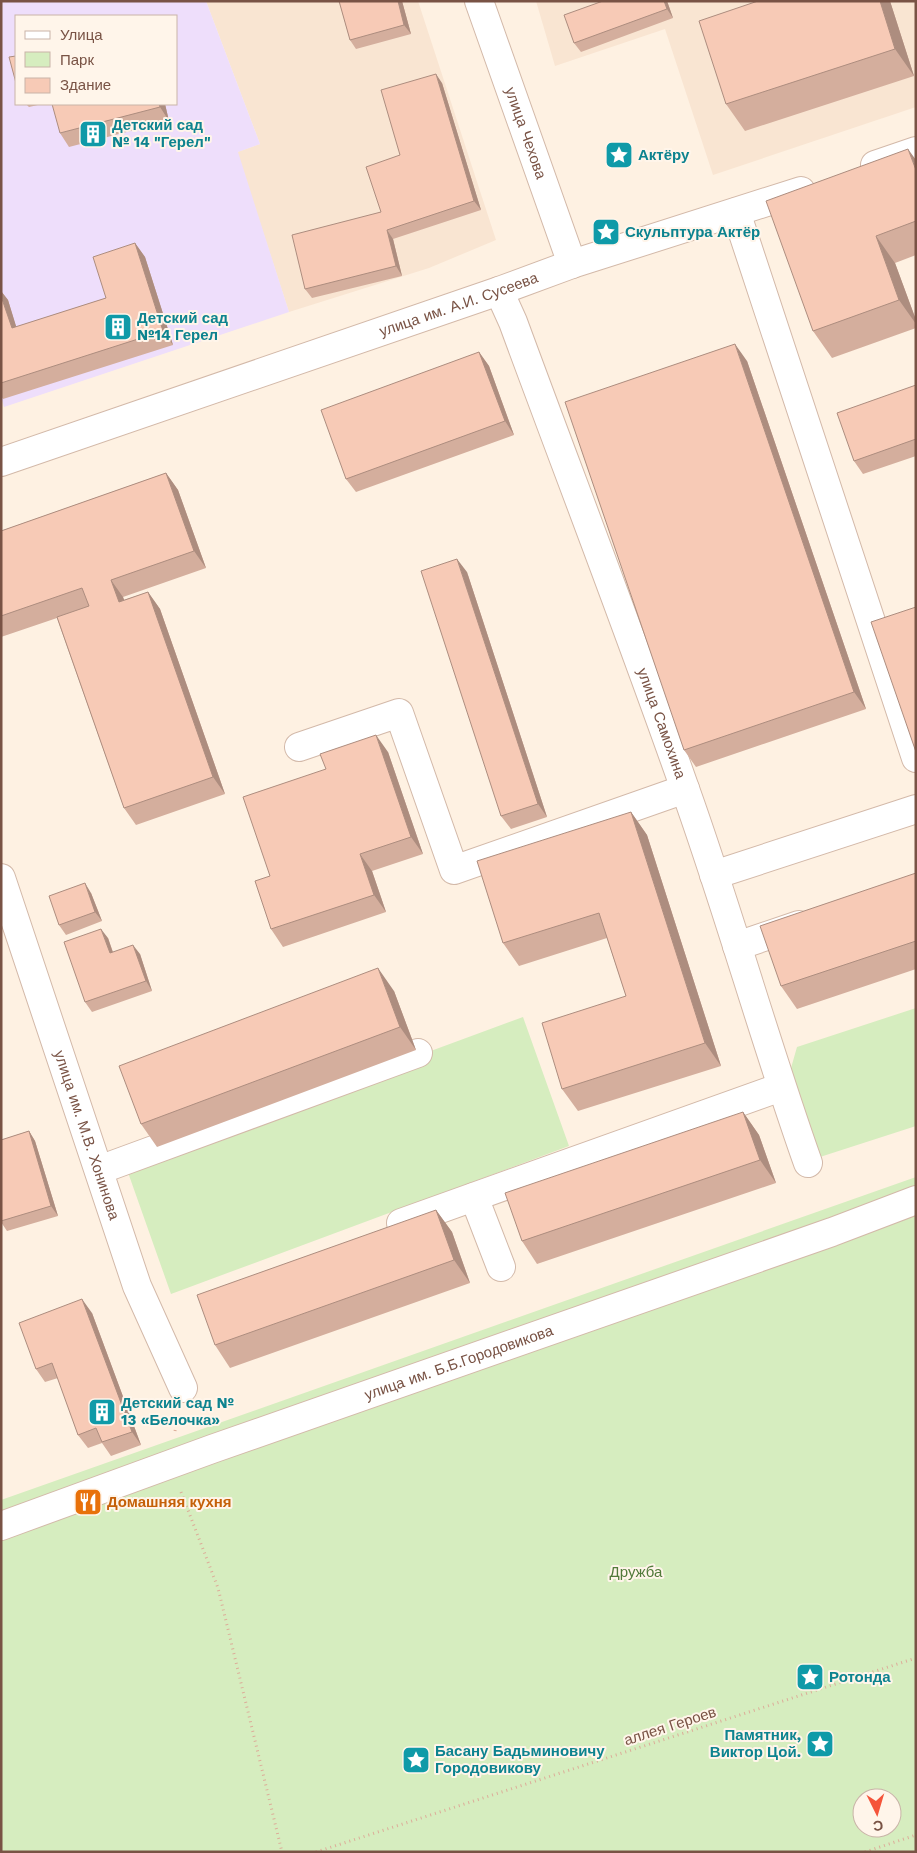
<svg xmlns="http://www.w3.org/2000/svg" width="917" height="1853" viewBox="0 0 917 1853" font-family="'Work Sans',sans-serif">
	<rect width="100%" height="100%" fill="#fef1e2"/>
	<path fill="#f9e5d2" d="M206 1H418L496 240 429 268 289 312 237 152 260 144Z
		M536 1H916V107L713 175 665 29 555 66Z"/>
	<path fill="#eedefb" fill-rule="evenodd" d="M1 1H206L260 144 238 152 289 312 4 407 1 397ZM16 16H176V104H16Z"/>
	<path fill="#d6edbf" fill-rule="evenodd" d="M916 1008V1126L820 1157 801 1107 791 1068 797 1047Z
		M523 1017 569 1146 171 1294 125 1164Z
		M916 1177V1852H1V1500ZM862 1798H892V1828H862Z"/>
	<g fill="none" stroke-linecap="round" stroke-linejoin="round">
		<defs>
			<g id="minor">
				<path id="s1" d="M479 1 572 264"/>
				<path d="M875 165 916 151"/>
				<path d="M736 212 916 758"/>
				<path id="s2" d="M499 291 513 322C570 477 630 632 685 789 729 912 764 1039 808 1163"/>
				<path id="s3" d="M1 462 499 291 572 264 801 191"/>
				<path d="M299 747 399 713 454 870 685 789"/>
				<path d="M714 875 916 809"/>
				<path id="s4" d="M1 878 137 1286 183 1388"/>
				<path d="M737 946 799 925"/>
				<path d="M99 1170 418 1053"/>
				<path d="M474 1197 501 1267"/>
				<path d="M401 1223 781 1087"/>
				<path id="s5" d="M1 1526 212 1449 832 1232 916 1200"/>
			</g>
		</defs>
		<use href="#minor" stroke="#d3b9a9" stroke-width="30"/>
		<path stroke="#dcad99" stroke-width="3" stroke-dasharray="1 4" stroke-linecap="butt" d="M175 1431 178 1417
			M181 1492 218 1588 282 1852
			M316 1852 916 1658
			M865 1852 916 1835"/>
		<use href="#minor" stroke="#fff" stroke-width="28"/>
	</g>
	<path fill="#d4ae9d" d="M339 1H402L411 34 356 49 350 40Z
		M667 1 673 18 581 52 574 43Z
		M758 1H890L914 76 745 131 726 104Z
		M442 83 481 210 393 239 402 276 312 298 305 289 381 212 400 155Z
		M26 104H42L29 107Z
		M165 104 169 121 69 147 60 133Z
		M916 160V255L895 263 916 320V328L832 358 813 331Z
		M135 243 145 257 173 345 3 399 1 396V291L8 300 16 327 106 298Z
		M479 352 489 366 514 435 356 492 346 479Z
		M747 361 866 709 696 767 684 750Z
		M916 385V456L863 474 854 461Z
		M166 473 178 490 206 568 123 597 124 600 148 592 160 609 225 794 136 825 124 808 57 618 1 637V531Z
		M467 572 547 817 511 829 501 816Z
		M388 752 423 854 372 871 386 912 283 947 271 929 270 876Z
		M631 812 647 835 721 1066 578 1111 562 1089 626 996 607 938 519 966 503 943Z
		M916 873V969L797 1009 781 986Z
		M91 893 102 921 66 935 59 925Z
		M108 938 113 952 140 954 152 991 92 1012 85 1002Z
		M394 991 416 1050 157 1147 141 1124Z
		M743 1112 759 1135 776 1183 537 1264 522 1241Z
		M29 1131 35 1141 58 1216 7 1231 1 1222V1140Z
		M436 1210 452 1232 470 1283 230 1368 215 1345Z
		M92 1313 141 1445 111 1456 102 1443 88 1448 78 1435 58 1378 45 1382 36 1369Z"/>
	<path fill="#ad8d7f" d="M398 1H402L411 34 404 25Z
		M664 1H667L673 18 667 9Z
		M880 1H890L914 76 895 49Z
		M436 74 442 83 481 210 474 201Z
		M159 104H165L169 121 160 107Z
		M908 149 916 160V170Z
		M387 230 393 239 402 276 396 266Z
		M876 236 895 263 916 320V324L899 300Z
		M135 243 145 257 173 345 163 331Z
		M1 291 8 300 21 342 12 328 1 296Z
		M735 344 747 361 866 709 854 692Z
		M479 352 489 366 514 435 505 421Z
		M166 473 178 490 206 568 194 551Z
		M457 559 467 572 547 817 538 804Z
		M111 580 123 597 131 619 119 602Z
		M148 592 160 609 225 794 213 777Z
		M376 735 388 752 423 854 411 837Z
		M631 812 647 835 721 1066 705 1043Z
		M360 854 372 871 386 912 374 895Z
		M85 883 91 893 102 921 95 912Z
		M101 929 108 938 116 962 110 953Z
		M133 945 140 954 152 991 146 981Z
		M378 968 394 991 416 1050 400 1027Z
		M743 1112 759 1135 776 1183 760 1160Z
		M29 1131 35 1141 58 1216 51 1206Z
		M436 1210 452 1232 470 1283 454 1260Z
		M82 1299 92 1313 141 1445 132 1432Z"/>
	<path fill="#f7cab6" stroke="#ad8d7f" d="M339 1H398L404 25 350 40Z
		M603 1H664L667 9 574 43 564 15Z
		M758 1H880L895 49 726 104 699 21Z
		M16 56V83L9 57Z
		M436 74 474 201 387 230 396 266 305 289 292 235 381 212 366 167 400 155 381 90Z
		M52 104H159L160 107 60 133Z
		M908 149 916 170V221L876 236 899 300 813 331 766 201Z
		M135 243 163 331 1 383V296L12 328 106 298 93 257Z
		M735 344 854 692 684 750 565 402Z
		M479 352 505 421 346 479 321 410Z
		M916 385V439L854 461 837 413Z
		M166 473 194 551 111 580 119 602 148 592 213 777 124 808 57 617 89 606 82 588 1 616V531Z
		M457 559 538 804 501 816 421 571Z
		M916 607V752L871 622Z
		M376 735 411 837 360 854 374 895 271 929 255 881 270 876 243 797 326 769 320 754Z
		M631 812 705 1043 562 1089 542 1023 626 996 599 913 503 943 477 861Z
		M916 873V941L781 986 760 926Z
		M85 883 95 912 59 925 49 896Z
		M101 929 110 953 133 945 146 981 85 1002 64 942Z
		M378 968 400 1027 141 1124 119 1066Z
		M743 1112 760 1160 522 1241 505 1193Z
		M29 1131 51 1206 1 1221V1140Z
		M436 1210 454 1260 215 1345 197 1295Z
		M82 1299 132 1432 102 1442 96 1428 78 1435 52 1363 36 1369 19 1323Z"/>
	<defs>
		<symbol id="building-square" viewBox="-11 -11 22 22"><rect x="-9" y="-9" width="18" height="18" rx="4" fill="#0f9aa8" stroke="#fff5ea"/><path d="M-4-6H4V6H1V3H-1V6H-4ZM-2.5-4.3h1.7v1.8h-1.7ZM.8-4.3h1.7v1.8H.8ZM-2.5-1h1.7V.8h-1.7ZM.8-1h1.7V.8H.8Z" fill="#fff"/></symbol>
		<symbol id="sight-square" viewBox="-11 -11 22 22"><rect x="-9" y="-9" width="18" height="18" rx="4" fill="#0f9aa8" stroke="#fff5ea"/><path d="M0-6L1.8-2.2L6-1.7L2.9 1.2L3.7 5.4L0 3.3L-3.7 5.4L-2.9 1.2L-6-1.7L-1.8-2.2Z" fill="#fff"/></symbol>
		<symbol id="restaurant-square" viewBox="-11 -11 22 22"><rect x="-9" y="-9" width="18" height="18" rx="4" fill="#e8710a" stroke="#fff5ea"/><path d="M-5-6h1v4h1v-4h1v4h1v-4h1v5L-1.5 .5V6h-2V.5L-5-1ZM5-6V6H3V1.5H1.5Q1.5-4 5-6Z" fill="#fff"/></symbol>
	</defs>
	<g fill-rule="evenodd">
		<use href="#building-square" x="77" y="118" width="32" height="32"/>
		<use href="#sight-square" x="603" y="139" width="32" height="32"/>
		<use href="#sight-square" x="590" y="216" width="32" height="32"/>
		<use href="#building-square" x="102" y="311" width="32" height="32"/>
		<use href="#building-square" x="86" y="1396" width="32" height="32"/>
		<use href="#restaurant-square" x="72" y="1486" width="32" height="32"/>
		<use href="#sight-square" x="794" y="1661" width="32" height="32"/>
		<use href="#sight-square" x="804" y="1728" width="32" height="32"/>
		<use href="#sight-square" x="400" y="1744" width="32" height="32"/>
	</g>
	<g text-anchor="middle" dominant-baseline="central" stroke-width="4" stroke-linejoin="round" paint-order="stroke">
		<g font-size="15" font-weight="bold" fill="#0d838f" stroke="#fff5ea" text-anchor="start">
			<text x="112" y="125">Детский сад<tspan x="112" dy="17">№ 14 "Герел"</tspan></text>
			<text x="638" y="155">Актёру</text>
			<text x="625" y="232">Скульптура Актёр</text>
			<text x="137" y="318">Детский сад<tspan x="137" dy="17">№14 Герел</tspan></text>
			<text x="121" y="1403">Детский сад №<tspan x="121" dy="17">13 «Белочка»</tspan></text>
			<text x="829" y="1677">Ротонда</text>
			<text x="801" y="1735" text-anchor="end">Памятник,<tspan x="801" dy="17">Виктор Цой.</tspan></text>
			<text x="435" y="1751">Басану Бадьминовичу<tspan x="435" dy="17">Городовикову</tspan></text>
		</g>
		<g font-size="15" fill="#795345" stroke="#fff5ea">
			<text stroke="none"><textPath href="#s1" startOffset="140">улица Чехова</textPath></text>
			<text stroke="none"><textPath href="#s3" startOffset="484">улица им. А.И. Сусеева</textPath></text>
			<text stroke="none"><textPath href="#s2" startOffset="462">улица Самохина</textPath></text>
			<text stroke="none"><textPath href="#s4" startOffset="271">улица им. М.В. Хонинова</textPath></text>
			<text stroke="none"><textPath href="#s5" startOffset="486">улица им. Б.Б.Городовикова</textPath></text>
			<text transform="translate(670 1726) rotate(-18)">аллея Героев</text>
		</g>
		<g font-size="15" font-weight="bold" fill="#c56008" stroke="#fff5ea" text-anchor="start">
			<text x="107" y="1502">Домашняя кухня</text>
		</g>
		<g font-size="15" fill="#527a3a" stroke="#fff5ea">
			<text x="636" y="1572">Дружба</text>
		</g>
	</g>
	<rect width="917" height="1853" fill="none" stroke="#795345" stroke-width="5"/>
	<rect x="15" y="15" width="162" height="90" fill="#fff5ea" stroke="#c9b4a8"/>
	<rect x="25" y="31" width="25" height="8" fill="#ffffff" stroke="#c9b4a8"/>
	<text x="60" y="40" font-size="15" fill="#795345">Улица</text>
	<rect x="25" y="52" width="25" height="15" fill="#d6edbf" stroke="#c9b4a8"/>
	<text x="60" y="65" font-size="15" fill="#795345">Парк</text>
	<rect x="25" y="78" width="25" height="15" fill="#f7cab6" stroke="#c9b4a8"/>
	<text x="60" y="90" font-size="15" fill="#795345">Здание</text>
	<g transform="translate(877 1813) rotate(175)"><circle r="24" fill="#fff5ea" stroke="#c9b4a8"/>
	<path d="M0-4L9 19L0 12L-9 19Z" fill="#f5543a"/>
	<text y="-8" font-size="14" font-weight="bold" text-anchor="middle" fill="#795345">С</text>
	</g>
</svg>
